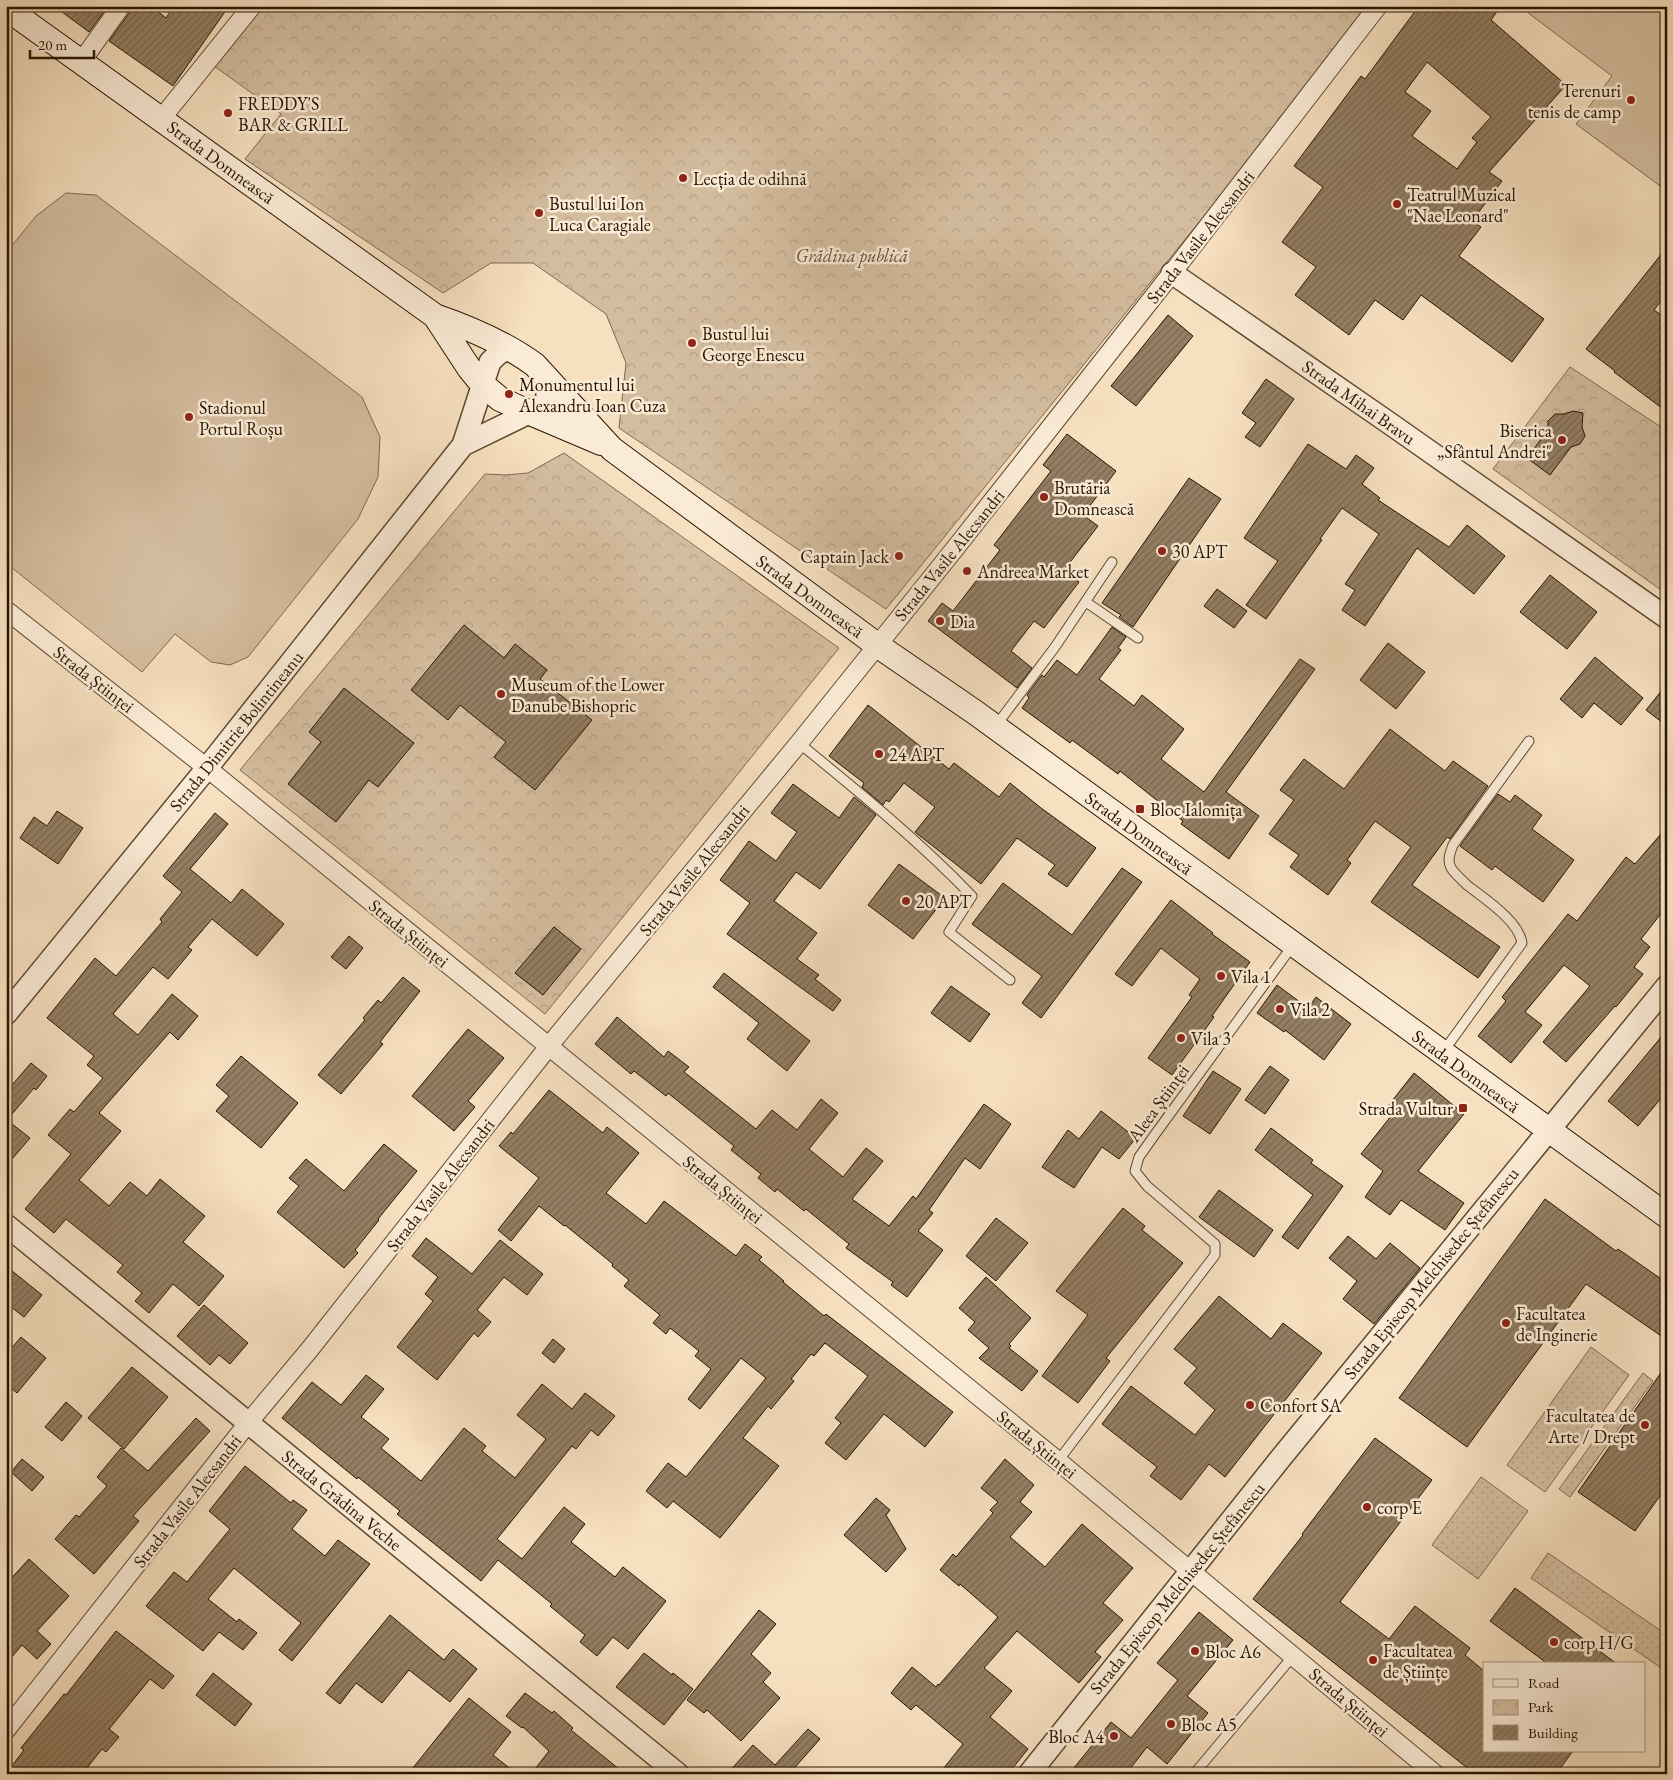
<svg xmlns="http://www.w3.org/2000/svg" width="1673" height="1780" viewBox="0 0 1673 1780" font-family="'EB Garamond',serif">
	<defs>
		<pattern id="grass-dots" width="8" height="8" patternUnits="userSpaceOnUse" patternTransform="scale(1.25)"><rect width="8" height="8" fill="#d4bd9f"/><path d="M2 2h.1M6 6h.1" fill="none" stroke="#b6a287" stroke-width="1.8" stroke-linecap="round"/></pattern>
		<pattern id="park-crowns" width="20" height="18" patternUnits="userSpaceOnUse" patternTransform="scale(1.25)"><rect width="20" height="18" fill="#d4bd9f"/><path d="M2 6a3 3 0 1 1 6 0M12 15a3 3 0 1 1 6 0" fill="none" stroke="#b6a287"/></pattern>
		<pattern id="building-hatch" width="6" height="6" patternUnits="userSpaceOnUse" patternTransform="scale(1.25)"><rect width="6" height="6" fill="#947f64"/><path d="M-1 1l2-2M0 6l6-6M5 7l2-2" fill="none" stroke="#796750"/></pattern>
	</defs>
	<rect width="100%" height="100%" fill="#f7e0c0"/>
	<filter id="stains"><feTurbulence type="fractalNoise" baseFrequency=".004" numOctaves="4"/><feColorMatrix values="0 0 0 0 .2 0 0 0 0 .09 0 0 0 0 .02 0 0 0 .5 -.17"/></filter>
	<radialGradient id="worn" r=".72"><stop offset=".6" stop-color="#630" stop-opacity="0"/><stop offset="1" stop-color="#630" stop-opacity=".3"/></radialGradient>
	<path fill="url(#grass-dots)" stroke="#7e6950" d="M1591 1347 1629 1375 1545 1492 1507 1465Z
		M1643 1373 1653 1381 1570 1497 1559 1489Z
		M1481 1477 1528 1511 1478 1579 1432 1545Z
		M1548 1553 1667 1635V1672L1531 1578Z"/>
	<path fill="url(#park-crowns)" stroke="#7e6950" d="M252 6H1374L886 609 619 428 626 363 606 314 533 263H491L443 293 245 159 281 114 207 61Z
		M1570 367 1667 431V582L1661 590 1493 469Z
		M564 453 839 648 545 1014 240 770 485 474 506 475 528 473Z"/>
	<path fill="#d4bd9f" stroke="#7e6950" d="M1519 6H1648L1656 12 1660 6H1667V191L1576 124 1612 76Z
		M66 193 96 195 362 397 380 437 378 477 358 519 248 657 230 665 211 662 175 634 142 672 6 563V253L36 216Z"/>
	<path fill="url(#building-hatch)" stroke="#281500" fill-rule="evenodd" d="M54 6H108L89 32Z
		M132 6H151L166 18 174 6H229L173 86 109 41 130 12Z
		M1419 6H1501L1491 20 1566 85 1489 172 1502 181 1472 221 1481 227 1459 256 1544 319 1512 362 1421 295 1403 320 1375 300 1349 335 1295 295 1316 267 1282 242 1323 187 1294 166 1361 76 1365 79ZM1427 62 1491 117 1472 138 1477 142 1457 169 1412 136 1431 111 1405 92Z
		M1667 247V293L1654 310 1667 319V412L1614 372 1615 371 1586 349Z
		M1168 315 1193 336 1136 406 1111 386Z
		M1266 379 1294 399 1260 447 1245 437 1256 423 1242 413Z
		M1573 411 1583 413 1582 427 1585 436 1580 444 1571 447 1550 475 1527 458 1548 430V421L1555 414H1564Z
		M1067 434 1116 471 1083 515 1098 526 1064 570 1079 582 1044 628 1034 621 1011 651 1032 668 1017 688 928 621 942 603 953 611 1000 550 994 545 1051 471 1043 465Z
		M1308 444 1346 469 1356 455 1374 468 1362 484 1380 498 1378 500 1449 547 1467 525 1505 556 1474 594 1417 548 1365 626 1342 610 1355 590 1345 584 1379 534 1342 508 1320 539 1322 540 1266 619 1246 605 1278 561 1244 538Z
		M1189 478 1221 499 1133 627 1119 617 1121 615 1102 603Z
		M1550 575 1597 612 1567 649 1520 612Z
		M1217 589 1247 611 1234 628 1204 606Z
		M464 625 504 658 515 644 547 670 540 679 592 720 535 790 494 757 506 742 460 705 448 720 411 690Z
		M1112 627 1126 637 1118 648 1121 650 1099 679 1134 706 1142 695 1184 729 1161 759 1204 792 1300 659 1315 669 1226 792 1259 816 1229 859 1181 824 1183 821 1120 771 1118 774 1072 740 1070 743 1022 708 1029 698 1027 695 1042 675 1044 677 1057 660 1077 675Z
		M1388 643 1425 672 1396 709 1360 680Z
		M1595 657 1643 698 1621 725 1594 703 1582 718 1560 699Z
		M1667 684V726L1646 710Z
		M344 688 414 743 378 787 369 780 336 822 288 784 321 742 309 732Z
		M868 705 949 769 954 763 999 797 1010 783 1041 808 1096 848 1067 887 1048 874 1055 865 1017 838 981 884 915 832 935 807 904 783 889 802 886 800 883 805 862 787 864 783 829 756Z
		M1390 729 1445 771 1453 761 1488 786 1450 839 1447 837 1412 885 1500 947 1478 978 1371 902 1411 847 1375 821 1347 860 1351 863 1328 895 1290 867 1299 855 1269 834 1294 800 1280 790 1304 759 1344 789Z
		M793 784 839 818 854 797 876 815 820 889 796 872 774 901 817 933 797 959 819 975 815 979 841 1000 833 1011 727 934 750 903 720 880 749 841 776 861 797 832 771 813Z
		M1498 794 1510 802 1515 795 1542 815 1532 829 1574 860 1543 902 1495 866 1492 870 1460 846Z
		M57 811 83 828 58 864 20 838 34 817 47 826Z
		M215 813 228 824 190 869 231 903 242 889 284 924 257 956 212 919 188 947 192 950 168 979 153 967 113 1014 138 1035 172 994 198 1016 178 1040 170 1032 99 1113 121 1131 79 1180 109 1206 130 1182 147 1196 160 1179 205 1216 183 1242 224 1276 199 1306 173 1284 149 1313 135 1301 142 1293 117 1272 123 1265 66 1219 54 1233 25 1209 71 1154 48 1135 70 1109 74 1112 103 1078 87 1065 94 1056 47 1018 95 958 116 976 162 922 160 919 182 892 163 876Z
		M1667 827V906L1641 939 1650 947 1634 967 1643 974 1616 1007 1615 1006 1566 1062 1543 1042 1590 986 1564 965 1525 1012 1542 1025 1511 1063 1478 1036 1506 1001 1502 997 1568 914 1577 921 1626 857 1635 864Z
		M899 864 945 898 913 939 868 905Z
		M1122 868 1142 882 1041 1018 1022 1003 1042 976 972 924 1003 883 1072 935Z
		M1171 900 1213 933 1212 934 1250 962 1212 1016 1214 1017 1172 1075 1148 1058 1192 997 1189 995 1200 979 1161 948 1132 986 1115 974Z
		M554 927 581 949 543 995 515 973Z
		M349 936 363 948 346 969 331 957Z
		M724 973 810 1041 787 1071 747 1039 759 1023 713 987Z
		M403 977 420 991 380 1042 383 1044 341 1094 318 1075 365 1020 363 1018 378 1000 381 1003Z
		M1277 985 1308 1008 1316 997 1351 1024 1324 1060 1285 1030 1284 1032 1257 1013Z
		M951 986 990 1014 970 1042 931 1013Z
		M617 1017 664 1057 668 1051 689 1067 684 1072 756 1129 772 1110 797 1130 821 1099 838 1113 809 1149 843 1177 866 1148 883 1161 852 1199 889 1226 913 1196 916 1199 984 1104 1011 1124 980 1169 965 1158 929 1210 933 1213 918 1231 943 1250 907 1297 891 1285 893 1282 846 1248 849 1244 806 1209 804 1211 777 1189 775 1192 758 1178 761 1174 731 1150 734 1146 668 1093 666 1096 634 1071 631 1074 595 1044Z
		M468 1029 504 1058 468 1101 475 1107 454 1131 412 1096Z
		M1667 1030V1091L1638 1126 1608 1101Z
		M241 1056 298 1103 261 1148 216 1111 229 1096 216 1085Z
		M31 1063 47 1076 36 1090 34 1088 7 1120 30 1138 6 1166V1092Z
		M1270 1066 1289 1080 1265 1114 1245 1100Z
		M1213 1071 1241 1089 1210 1134 1183 1116Z
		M1414 1073 1464 1114 1418 1171 1464 1203 1445 1230 1401 1200 1390 1215 1365 1197 1383 1171 1361 1154 1395 1111 1388 1106Z
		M549 1090 603 1133 607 1127 639 1153 606 1193 646 1224 664 1201 736 1256 745 1244 762 1257 759 1260 784 1281 783 1282 824 1316 826 1314 953 1412 925 1447 884 1414 846 1460 825 1443 841 1423 835 1418 868 1376 825 1343 814 1356 811 1354 791 1379 794 1381 771 1409 768 1406 743 1438 779 1466 720 1538 673 1501 667 1508 646 1491 668 1463 686 1477 766 1378 741 1358 700 1409 688 1399 711 1369 695 1356 699 1351 670 1328 666 1334 653 1323 660 1315 624 1286 629 1280 612 1266 613 1264 565 1225 564 1226 539 1206 511 1241 498 1230 539 1178 499 1146 511 1132 513 1134Z
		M1101 1111 1136 1138 1119 1159 1102 1147 1074 1188 1042 1167 1068 1130 1079 1139Z
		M1271 1128 1313 1160 1311 1163 1343 1186 1298 1249 1282 1237 1313 1195 1255 1150Z
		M384 1144 417 1171 378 1219 379 1220 355 1250 358 1253 344 1268 277 1212 299 1186 289 1178 306 1159 344 1191Z
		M1219 1190 1273 1230 1254 1257 1199 1217Z
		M1545 1199 1616 1251 1618 1249 1667 1283V1340L1586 1284 1467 1447 1399 1398Z
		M1123 1208 1145 1226 1142 1230 1183 1263 1106 1358 1110 1361 1078 1403 1042 1376 1088 1315 1056 1291Z
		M996 1218 1028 1243 996 1281 966 1256Z
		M1348 1236 1376 1259 1390 1243 1420 1268 1374 1324 1343 1299 1357 1281 1329 1258Z
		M426 1238 472 1274 500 1240 543 1274 527 1295 504 1277 477 1310 491 1322 478 1337 474 1333 437 1380 397 1347 433 1301 425 1294 438 1277 412 1256Z
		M6 1266 42 1295 24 1317 6 1303Z
		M986 1277 1031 1318 1009 1344 1011 1346 1009 1348 1038 1371 1022 1391 979 1358 989 1348 968 1330 975 1322 959 1308Z
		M1219 1296 1271 1339 1283 1323 1322 1353 1225 1477 1209 1464 1181 1500 1150 1476 1157 1467 1102 1424 1131 1386 1195 1435 1215 1410 1184 1383 1197 1368 1174 1349Z
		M204 1305 248 1343 230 1364 219 1355 210 1365 177 1336Z
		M21 1337 46 1358 17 1393 6 1384V1355Z
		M553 1339 565 1349 554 1363 542 1353Z
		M1667 1364V1486L1635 1531 1578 1492Z
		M132 1367 168 1397 124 1449 88 1418Z
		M366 1375 384 1389 361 1417 389 1439 381 1448 421 1481 464 1428 486 1446 482 1451 515 1478 546 1439 517 1415 542 1384 572 1409 585 1393 615 1416 598 1436 591 1430 576 1449 572 1446 497 1539 522 1559 564 1507 585 1524 571 1542 615 1577 623 1567 666 1601 628 1649 613 1637 597 1656 580 1642 585 1635 550 1606 552 1604 498 1560 481 1581 397 1514 400 1511 358 1477 357 1479 282 1418 312 1382 341 1405Z
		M66 1402 82 1416 62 1441 45 1427Z
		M196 1418 210 1431 133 1516 139 1521 94 1574 55 1539 76 1515 79 1517 107 1486 97 1477 121 1448 148 1471Z
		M1375 1438 1432 1480 1340 1602 1389 1639 1415 1606 1470 1648 1465 1655 1484 1671V1751H1573L1556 1774H1475L1253 1599 1303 1535 1302 1534Z
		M22 1459 44 1477 32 1491 11 1472Z
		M1005 1459 1034 1485 1020 1502 1032 1512 1010 1537 1045 1567 1082 1524 1133 1568 1103 1603 1123 1620 1095 1652 1101 1657 1079 1683 1017 1631 984 1668 1012 1691 990 1717 1028 1749 1008 1774H939L963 1744 916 1705 911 1710 891 1693 912 1667 936 1687 938 1684 939 1685 998 1617 960 1584 959 1586 940 1570 953 1554 956 1557 993 1513 990 1510 998 1502 981 1488Z
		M245 1466 291 1503 293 1500 307 1510 292 1529 325 1556 338 1540 370 1564 292 1661 279 1650 301 1623 234 1568 208 1599 237 1622 239 1619 257 1633 243 1650 219 1632 203 1651 146 1606 174 1572 187 1582 230 1529 209 1511Z
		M876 1498 890 1510 886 1515 906 1549 886 1572 844 1535Z
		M29 1559 69 1596 37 1631 51 1644 37 1659 22 1645 6 1664V1584Z
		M1515 1588 1617 1664H1548L1490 1621Z
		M759 1610 776 1624 751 1654 771 1673 763 1682 780 1698 741 1741 707 1710 704 1713 687 1700Z
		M1199 1612 1233 1640 1187 1696 1208 1713 1167 1764 1147 1747 1126 1774H1069L1111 1722 1131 1738 1178 1680 1157 1663Z
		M390 1615 444 1660 453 1649 477 1669 450 1702 409 1670 382 1703 356 1683 340 1704 326 1693Z
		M116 1631 174 1676 163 1689 150 1679 109 1729 119 1737 106 1752 102 1749 82 1774H6L24 1750 21 1748 64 1694 66 1695Z
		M644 1653 672 1675 673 1673 693 1689 664 1725 616 1687Z
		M213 1673 252 1704 235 1726 196 1695Z
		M525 1693 552 1713 554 1711 573 1728 571 1730 625 1774H531L549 1751 523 1727 522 1728 506 1716Z
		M469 1698 511 1732 493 1755 517 1774H408Z
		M808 1729 820 1739 789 1774H727L753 1745 775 1765Z"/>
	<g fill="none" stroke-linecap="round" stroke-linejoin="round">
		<defs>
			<path id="service" d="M1086 602 1138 638
				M995 727 1055 647 1112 562
				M799 743C859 792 918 840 972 896L949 932 1010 980
				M1443 1052 1522 943C1519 921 1485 899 1467 885 1462 880 1455 874 1451 868 1447 860 1450 853 1453 845L1529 741
				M1058 1461 1215 1255V1244L1147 1186 1135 1171 1139 1157 1156 1133 1293 945
				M1194 1774 1293 1656"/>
			<path id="minor" d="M81 62 121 6
				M161 119 252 6
				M6 610 207 768 1058 1461 1435 1774
				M6 1730 248 1423 310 1349 557 1036 799 743 953 551 1172 273 1378 6"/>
			<path id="tertiary" d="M1172 273 1392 425 1667 618
				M463 445 539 408 546 402 549 380
				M6 1014 207 768 463 445 490 362 498 354 509 348
				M6 1225 678 1774
				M1029 1774 1280 1459 1667 986"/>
			<path id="secondary" d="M6 8 435 316C470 328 505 343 535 365L612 449 877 645 976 713 1667 1216
				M435 316 469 368 482 384 500 399 528 412 601 443"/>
		</defs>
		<use href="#service" stroke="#5c4830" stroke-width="11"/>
		<use href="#minor" stroke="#5c4830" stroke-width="20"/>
		<use href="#tertiary" stroke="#5c4830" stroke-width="24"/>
		<use href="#secondary" stroke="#281500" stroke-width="26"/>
		<use href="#service" stroke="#faebd6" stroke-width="9"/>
		<use href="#minor" stroke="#faebd6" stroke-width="18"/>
		<use href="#tertiary" stroke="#faebd6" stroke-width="21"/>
		<use href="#secondary" stroke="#faebd6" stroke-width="24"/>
	</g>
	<g fill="#8f2418" stroke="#faebd6" stroke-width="2">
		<circle cx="1631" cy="100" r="5"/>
		<circle cx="228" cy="113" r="5"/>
		<circle cx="683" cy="178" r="5"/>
		<circle cx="1397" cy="204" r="5"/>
		<circle cx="539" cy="213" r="5"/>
		<circle cx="692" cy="343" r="5"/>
		<circle cx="509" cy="394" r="5"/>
		<circle cx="189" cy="417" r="5"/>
		<circle cx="1562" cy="440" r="5"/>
		<circle cx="1044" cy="497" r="5"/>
		<circle cx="1162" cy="551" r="5"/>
		<circle cx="899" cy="556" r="5"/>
		<circle cx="967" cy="571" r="5"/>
		<circle cx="940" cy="621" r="5"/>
		<circle cx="501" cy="694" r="5"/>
		<circle cx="879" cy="754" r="5"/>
		<rect x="1135" y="804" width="10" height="10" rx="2.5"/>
		<circle cx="906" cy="901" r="5"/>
		<circle cx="1221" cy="976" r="5"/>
		<circle cx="1280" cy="1009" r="5"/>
		<circle cx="1181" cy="1038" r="5"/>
		<rect x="1458" y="1103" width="10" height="10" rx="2.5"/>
		<circle cx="1506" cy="1323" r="5"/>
		<circle cx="1250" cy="1405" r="5"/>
		<circle cx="1645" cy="1425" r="5"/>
		<circle cx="1367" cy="1507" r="5"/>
		<circle cx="1554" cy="1642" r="5"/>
		<circle cx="1195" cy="1651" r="5"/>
		<circle cx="1373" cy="1660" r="5"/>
		<circle cx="1171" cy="1724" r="5"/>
		<circle cx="1114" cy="1736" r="5"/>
	</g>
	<g text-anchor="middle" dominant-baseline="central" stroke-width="5" stroke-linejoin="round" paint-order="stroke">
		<g font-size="18" fill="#281500" stroke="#faebd6" text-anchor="start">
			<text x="1621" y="90" text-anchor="end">Terenuri<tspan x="1621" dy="21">tenis de camp</tspan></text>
			<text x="238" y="103">FREDDY'S<tspan x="238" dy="21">BAR &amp; GRILL</tspan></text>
			<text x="693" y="178">Lecția de odihnă</text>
			<text x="1407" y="194">Teatrul Muzical<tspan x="1407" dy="21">"Nae Leonard"</tspan></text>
			<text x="549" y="203">Bustul lui Ion<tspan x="549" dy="21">Luca Caragiale</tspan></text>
			<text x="702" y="333">Bustul lui<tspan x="702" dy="21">George Enescu</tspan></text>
			<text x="519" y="384">Monumentul lui<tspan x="519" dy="21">Alexandru Ioan Cuza</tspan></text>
			<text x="199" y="407">Stadionul<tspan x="199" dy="21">Portul Roșu</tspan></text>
			<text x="1552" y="430" text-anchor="end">Biserica<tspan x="1552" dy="21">„Sfântul Andrei"</tspan></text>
			<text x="1054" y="487">Brutăria<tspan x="1054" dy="21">Domnească</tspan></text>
			<text x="1172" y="551">30 APT</text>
			<text x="889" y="556" text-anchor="end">Captain Jack</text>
			<text x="977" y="571">Andreea Market</text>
			<text x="950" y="621">Dia</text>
			<text x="511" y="684">Museum of the Lower<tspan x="511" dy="21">Danube Bishopric</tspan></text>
			<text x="889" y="754">24 APT</text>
			<text x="1150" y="809">Bloc Ialomița</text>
			<text x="916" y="901">20 APT</text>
			<text x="1231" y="976">Vila 1</text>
			<text x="1290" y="1009">Vila 2</text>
			<text x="1191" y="1038">Vila 3</text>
			<text x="1453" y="1108" text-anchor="end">Strada Vultur</text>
			<text x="1516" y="1313">Facultatea<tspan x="1516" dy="21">de Inginerie</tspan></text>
			<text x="1260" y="1405">Confort SA</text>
			<text x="1635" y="1415" text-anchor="end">Facultatea de<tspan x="1635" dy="21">Arte / Drept</tspan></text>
			<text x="1377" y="1507">corp E</text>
			<text x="1564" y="1642">corp H/G</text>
			<text x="1383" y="1650">Facultatea<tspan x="1383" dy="21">de Științe</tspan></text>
			<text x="1205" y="1651">Bloc A6</text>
			<text x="1181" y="1724">Bloc A5</text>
			<text x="1104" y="1736" text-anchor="end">Bloc A4</text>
		</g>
		<g font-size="18" fill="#281500" stroke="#faebd6">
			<text transform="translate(221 162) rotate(36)">Strada Domnească</text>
			<text transform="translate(1200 237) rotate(-52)">Strada Vasile Alecsandri</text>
			<text transform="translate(1359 402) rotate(35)">Strada Mihai Bravu</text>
			<text transform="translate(949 555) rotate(-51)">Strada Vasile Alecsandri</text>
			<text transform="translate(810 596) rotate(36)">Strada Domnească</text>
			<text transform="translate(94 679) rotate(38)">Strada Științei</text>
			<text transform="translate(236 731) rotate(-51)">Strada Dimitrie Bolintineanu</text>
			<text transform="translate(1139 833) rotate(36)">Strada Domnească</text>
			<text transform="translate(694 870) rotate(-51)">Strada Vasile Alecsandri</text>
			<text transform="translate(409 933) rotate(39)">Strada Științei</text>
			<text transform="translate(1466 1071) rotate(36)">Strada Domnească</text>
			<text transform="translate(1158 1103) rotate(-54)">Aleea Științei</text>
			<text transform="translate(440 1185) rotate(-52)">Strada Vasile Alecsandri</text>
			<text transform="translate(723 1189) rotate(39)">Strada Științei</text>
			<text transform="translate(1431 1273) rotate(-51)">Strada Episcop Melchisedec Ștefănescu</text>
			<text transform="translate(1037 1444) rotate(39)">Strada Științei</text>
			<text transform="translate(342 1500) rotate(39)">Strada Grădina Veche</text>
			<text transform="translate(187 1501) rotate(-52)">Strada Vasile Alecsandri</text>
			<text transform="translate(1177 1588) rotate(-51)">Strada Episcop Melchisedec Ștefănescu</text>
			<text transform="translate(1349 1702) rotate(40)">Strada Științei</text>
		</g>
		<g font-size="18" font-style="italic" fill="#645038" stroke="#faebd6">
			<text x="852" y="255">Grădina publică</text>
		</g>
	</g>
	<rect width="1673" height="1780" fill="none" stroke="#f7e0c0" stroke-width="25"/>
	<rect x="8" y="8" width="1658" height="1765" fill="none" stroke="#281500" stroke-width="2.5"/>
	<rect x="12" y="12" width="1648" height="1755" fill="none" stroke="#281500"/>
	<rect x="1483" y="1662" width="162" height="90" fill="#faebd6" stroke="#a69580"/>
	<rect x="1493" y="1679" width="25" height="8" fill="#faebd6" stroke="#a69580"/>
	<text x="1528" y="1688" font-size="15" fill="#281500">Road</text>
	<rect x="1493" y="1700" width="25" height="15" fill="url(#park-crowns)" stroke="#a69580"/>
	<text x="1528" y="1712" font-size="15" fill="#281500">Park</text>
	<rect x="1493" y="1725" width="25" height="15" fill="url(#building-hatch)" stroke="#a69580"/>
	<text x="1528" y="1738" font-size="15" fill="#281500">Building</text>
	<path d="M30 50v8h64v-8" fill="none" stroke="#281500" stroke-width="2.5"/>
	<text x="38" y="50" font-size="15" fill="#281500" stroke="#faebd6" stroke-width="4" paint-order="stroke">20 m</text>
	<rect width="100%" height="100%" filter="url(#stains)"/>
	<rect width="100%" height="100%" fill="url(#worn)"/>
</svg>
